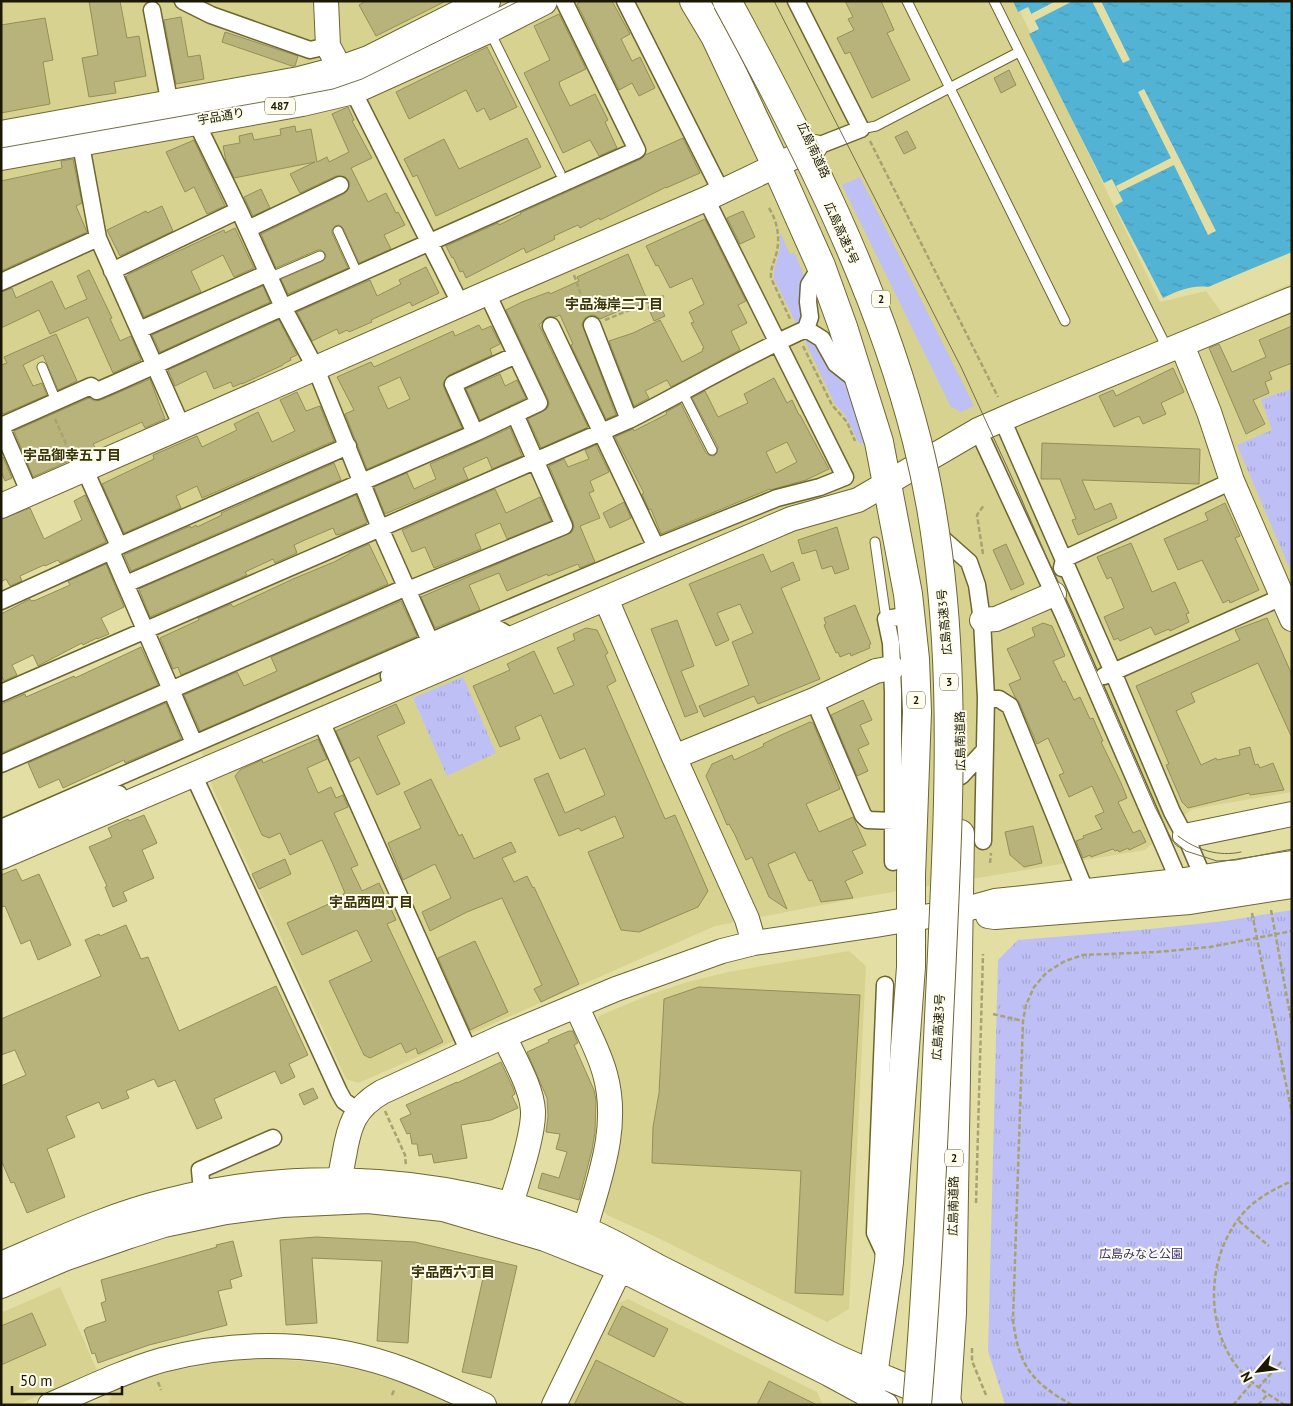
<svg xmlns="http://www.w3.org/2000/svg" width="1293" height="1406" viewBox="0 0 1293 1406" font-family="'PT Sans','Noto Sans JP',sans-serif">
	<defs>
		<pattern id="park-tufts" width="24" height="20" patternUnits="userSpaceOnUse" patternTransform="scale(1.25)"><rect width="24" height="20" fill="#bec0f5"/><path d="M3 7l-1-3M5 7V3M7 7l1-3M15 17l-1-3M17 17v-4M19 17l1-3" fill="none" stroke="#a3a4d0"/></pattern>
		<pattern id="water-ripples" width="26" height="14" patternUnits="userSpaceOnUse" patternTransform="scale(1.25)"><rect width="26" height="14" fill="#52b3d5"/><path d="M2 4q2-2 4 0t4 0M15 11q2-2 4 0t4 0" fill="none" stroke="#4799b5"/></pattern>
	</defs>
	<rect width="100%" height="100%" fill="#e3dea4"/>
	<path fill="#d8d290" d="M1 1H1015L1160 302 1206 291 1222 313 1292 283V792L1192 809 1145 850 869 896 715 926 379 1074 358 1083 346 1079 213 789 197 736 111 554 118 545 85 468 29 493 1 432Z
		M849 951 866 966 849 1309 827 1322 656 1237 607 1215 603 1209 620 1145 623 1115 619 1080 597 1022 599 1016 649 995 684 983 728 972Z
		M60 1287 97 1370 17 1405 1 1404V1313Z
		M628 1299 817 1392 823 1405H568L618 1303Z
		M272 1359 313 1362 366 1371 413 1387 452 1405H110L109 1402 113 1392 136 1382 172 1371 227 1361Z"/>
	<path fill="#bec0f5" d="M860 177 974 406 961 412 951 407 842 185Z
		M780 232 790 254 795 253 806 281V314L798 327 774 279V271L780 248Z
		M809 340 817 343 828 363 854 391 869 441 864 444 859 443 845 415 835 404 805 341Z"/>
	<path fill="url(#park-tufts)" d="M1292 389V574L1237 445 1272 430 1261 399Z
		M463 677 496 753 447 776 413 698Z
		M1292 910V1405L1005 1404 988 1351 998 960 1018 940 1140 930 1225 921Z"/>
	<path fill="url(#water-ripples)" d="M1013 1H1292V252L1208 287C1191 285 1178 291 1163 298L1115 206 1123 201 1112 179 1104 183 1029 34 1039 29 1028 7 1018 12Z"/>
	<path fill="#e3dea4" d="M1056 1H1073L1034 21 1031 14Z
		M1092 1H1101L1130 60 1123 63Z
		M1144 89 1216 231 1208 235 1174 165 1119 192 1116 186 1171 158 1138 92Z"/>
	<path fill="#b8b37a" stroke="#948f57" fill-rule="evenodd" d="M89 1H120L127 38 139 36 146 76 114 82 116 93 89 97 82 58 98 55Z
		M366 1H446L376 36 359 5Z
		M582 1H612L630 34 621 39 632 61 640 57 655 88 639 96 632 83 619 90 577 4Z
		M845 1H881L894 30 887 33 910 80 872 98 850 52 845 54 837 38 854 30 848 19 853 17Z
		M559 14 586 69 559 82 560 86 570 106 595 94 608 120 605 122 617 148 599 156 590 140 563 153 524 73 550 60 534 26Z
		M181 17 188 57 200 55 204 79 176 84 164 20Z
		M45 18 53 60 43 62 50 104 1 113V25Z
		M225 32 298 56 295 66H292L222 42Z
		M487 47 517 107 490 120 484 108 477 112 466 90 409 119 396 92Z
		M1009 70 1016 85 1001 93 994 78Z
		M348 107 354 120 352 121 372 158 351 168 368 202 386 193 396 213 398 212 405 225 384 235 391 249 359 263 343 228 339 225 335 226 332 230V233L348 268 288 294 281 279 323 261 326 257 325 253 321 250H318L276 268 261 234 344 194 348 190 349 181 345 177 336 176 300 193 290 174 315 162 234 178 226 161 223 146 240 143 239 136 252 133 254 140 281 135 280 129 295 126 296 132 311 129 317 162 327 157 329 162 349 152 332 114Z
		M907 131 916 148 904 154 895 137Z
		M527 138 541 167 436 216 417 175 413 177 404 159 444 139 459 169Z
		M683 138 700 173 666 188V187L600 220 599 218 580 228 578 225 554 236 555 239 526 253 524 248 466 278 463 271 460 272 453 257 452 258 446 246 498 223 499 225 521 214 520 213 641 159 645 155Z
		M194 140 225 206 207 214 194 187 185 192 166 152Z
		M73 159 82 203 76 206 87 232 1 271V181L62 168 61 161Z
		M261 189 270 208 253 216 244 197Z
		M162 206 173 231 120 256 107 230 146 211 147 213Z
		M743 211 755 237 740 244 727 218Z
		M705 219 746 301 738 305 747 323 731 331 740 350 671 387 667 380 645 391 649 398 634 406 609 341 633 333 660 320 682 362 703 351 702 349 704 348 691 323 694 322 689 312 704 304 692 278 670 288 658 265 656 266 646 246Z
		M235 228 254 268 234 277 223 255 191 271 201 292 144 317 126 277 129 274 224 230 225 233Z
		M628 254 648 302 631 308 630 306 600 319 594 315 589 316 585 318 582 324 616 415 606 419 571 345 573 344 560 315 555 317H547L539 325 588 427 541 448 528 419 547 409 549 404 548 399 506 310 522 302 549 292 550 294 579 281 577 277Z
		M426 267 439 293 412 306 410 302 371 320 372 322 349 332 347 330 339 334 337 329 312 341 297 312 370 280 377 296 401 284 399 280Z
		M89 270 112 318 110 319 120 341 131 336 141 360 113 373 88 317 50 334 39 310 1 328V292L12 288 16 298 52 281 65 309 87 299 77 276Z
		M263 286 270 302 160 352 152 335Z
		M658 302 665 316 654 321 648 307Z
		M279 320 297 355 290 358 291 360 283 364V365L242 384V383L233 387 231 382 214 389 206 371 175 386 168 370Z
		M479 325 482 330 491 326 500 344 490 349 492 355 449 375 443 383 444 388 462 428 367 469 345 414 354 410 337 377 371 362 374 367 453 331 455 336ZM400 377 410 399 388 409 378 387Z
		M1292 326V363L1269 372 1272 379 1265 382 1269 393 1253 400 1265 424 1246 434 1209 348 1219 344 1232 372 1266 357 1259 340Z
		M56 334 77 381 58 390 43 355 23 365 33 386 42 383 47 395 3 414 1 411V365L7 363 4 357Z
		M1173 368 1184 392 1161 403 1166 414 1143 424 1139 416 1114 427 1099 396 1113 390 1116 396Z
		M500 374 505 386 517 380 526 398 480 420 466 389Z
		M774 378 787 403 792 400 799 415H800L829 469 806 480 770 490V489L661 534 651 509 649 510 642 494 644 493 615 437 633 429 634 431 667 414 666 412 681 404 706 453 709 455 714 456 717 453 718 447 692 398 705 391 718 417 748 403 744 394ZM787 442 797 462 776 473 766 452Z
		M150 379 165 419 145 428 142 422 93 444 96 449 33 477 14 431 89 398 95 401 101 400Z
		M297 392 306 411 320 406 334 441 202 498 197 486 176 496 181 508 124 533 102 484 154 459 153 455 197 436 202 447 237 430 234 424 258 412 272 442 295 431 280 400Z
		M510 428 522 456 492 469 487 457 463 468 468 479 385 514 374 487 407 473 414 489 436 479 430 464Z
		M1042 443 1200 449 1199 484 1082 480 1095 510 1111 503 1117 518 1078 535 1072 520 1076 519 1060 479H1041Z
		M596 445 609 472 590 481 594 491 589 493 600 518 580 526 595 562 580 568 578 564 548 576 547 574 507 591 499 573 469 585 480 610 435 628 421 597 572 532 574 528 573 522 549 466 564 459 568 467 589 459 585 450Z
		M3 457 12 478 5 481 1 472V458Z
		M334 463 341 480 131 571 124 555 190 526 191 528 196 525 197 527 222 515 221 513Z
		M495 489 506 513 540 497 551 521 507 539 500 523 475 534 481 549 434 568 425 547 412 552 402 530Z
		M85 495 106 542 60 563 58 560 45 566 44 565 20 576 22 581 10 586 6 579 1 582V519L30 508 44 539 82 520 74 501Z
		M356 495 367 523 341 534 336 535 333 528 307 539 294 545 297 553 275 563 273 559 245 572 247 575 150 617 139 589Z
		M624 502 631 518 610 528 603 513Z
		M1225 503 1240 536 1235 538 1259 590 1230 603 1229 600 1223 603 1202 560 1178 570 1164 539 1208 520 1205 513Z
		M837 527 849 569 835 574 832 566 822 569 816 550 802 554 798 540Z
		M1131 543 1152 592 1175 582 1189 613 1186 614 1189 622 1170 631 1169 629 1155 635 1151 627 1120 641 1118 638 1114 640 1104 617 1124 608 1111 577 1107 579 1097 557Z
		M369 544 388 584 181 675 178 667 173 669 160 638 199 620 198 618 231 604 233 607 293 579 334 562 349 554V553Z
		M1006 544 1024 584 1011 590 993 550Z
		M763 554 771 572 793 562 800 580 781 588 820 679 758 704 754 696 704 717 699 706 749 685 732 642 753 633 740 604 717 613 729 640 716 646 689 584Z
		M106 564 124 607 101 618 109 634 97 639V638L83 645 82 643 38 666 33 655 12 665 17 675 4 681 1 675V614L30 599 31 601 36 600 70 585 68 581Z
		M401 601 417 636 200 731 184 695 237 672 244 686 277 671 271 657Z
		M855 605 871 644 869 645 870 648 851 656 850 653 840 657 838 652 836 653 828 635 824 625 826 624 824 618Z
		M1267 618 1292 675V738L1258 663 1191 693 1195 702 1176 711 1201 765 1216 758 1217 760 1240 755 1239 750 1250 747 1255 765 1258 764 1260 768 1273 763 1284 790 1250 795 1249 793 1188 808 1182 802 1166 765 1169 764 1136 686 1240 640 1235 630Z
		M677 620 694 666 681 671 698 712 685 717 651 629Z
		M1043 623 1052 626 1065 656 1053 661 1063 682 1065 681 1074 700 1080 697 1090 719 1093 718 1103 741 1101 742 1121 783 1127 798 1118 802 1133 833 1140 830 1146 842 1129 850 1128 848 1119 852 1118 850 1115 851 1113 849 1091 857 1090 855 1083 858 1076 841 1084 838 1083 836 1102 829 1095 816 1104 812 1092 786 1069 797 1059 775 1064 773 1048 738 1037 744 1036 742 1019 702 1015 697 1009 684 1021 679 1007 649 1035 636 1032 628Z
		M586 628 597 630 608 653 605 655 616 681 607 686 665 819 675 815 708 891 698 907 639 932 621 930 588 852 624 837 615 816 581 831 579 828 559 836 534 779 548 773 565 813 605 795 585 748 560 759 541 715 515 727 520 739 500 747 473 686 510 670 507 664 534 651 554 694 574 685 557 648 575 640 573 634Z
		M141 647 158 685 1 753V704L25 694 26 697 74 676 75 678Z
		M863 700 872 720 860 725 869 744 858 749 868 771 857 776 831 715Z
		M166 703 181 739 125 763 124 760 63 788 59 779 39 788 28 763Z
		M396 704 405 723 377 736 400 784 377 795 359 757 350 762 336 731Z
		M810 722 813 723 840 789 806 804 819 832 853 817 866 845 852 851 863 873 845 881 853 898 821 902 812 880 809 881 795 852 768 864 787 909 769 897 752 857 746 860 735 835 729 824 727 825 706 776 712 764 732 755 734 760 764 746 763 744 779 736Z
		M318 739 327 759 307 768 318 793 331 787 336 798 343 795 348 807 334 813 358 865 351 868 362 891 379 883 396 920 387 924 443 1042 418 1054 416 1048 406 1053 401 1043 370 1058 364 1055 329 981 372 961 357 930 302 955 287 923 344 897 343 894 345 893 332 862 322 840 290 855 280 833 269 838 262 835 235 776 240 770 246 767 262 760 263 763Z
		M431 779 459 836 462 834 474 859 511 842 516 852 502 858 514 882 527 876 533 888 534 887 579 984 541 1002 534 989 542 985 502 898 467 912 430 931 422 912 451 898 435 864 403 880 388 843 421 828 404 792Z
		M144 815 157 843 142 850 154 878 123 892 127 901 113 907 105 887 107 886 89 847 112 837 108 828 128 819 129 821Z
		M1033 826 1042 863 1024 867 1010 855 1005 832Z
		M285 859 291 874 259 889 252 874Z
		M16 869 22 881 39 874 71 945 38 960 30 940 21 944 5 906 1 907V875Z
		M126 925 141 959 148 957 179 1031 276 986 308 1055 289 1064 295 1077 281 1084 275 1071 214 1099 222 1118 197 1129 175 1080 158 1087 154 1079 126 1091 129 1098 102 1109 99 1102 66 1116 75 1137 47 1149 65 1197 27 1213 14 1182 11 1183 1 1160V1086L26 1075 15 1050 1 1055V1019L101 976 85 940 99 934 100 936Z
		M475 941 508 1012 470 1030 438 958Z
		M699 987 860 995 843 1295 795 1293 801 1171 652 1163 653 1127 659 1093 664 999Z
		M569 1031H573L578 1043 574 1045 594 1090 596 1100 595 1132 592 1150 579 1200 538 1188 542 1173 559 1178 567 1152 556 1149 560 1134 546 1132 548 1116 547 1098 527 1052 549 1042 548 1040Z
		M501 1062 513 1088 515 1094 512 1096 518 1108 491 1120 461 1125 467 1158 434 1163 432 1154 419 1156 417 1144H412L410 1133 407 1134 400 1119 411 1114 406 1105 457 1082V1083Z
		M313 1088 318 1098 304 1105 299 1094Z
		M316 1237 415 1242 517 1266 491 1378 462 1372 483 1278 413 1264 408 1343 377 1341 382 1261 312 1258 317 1323 286 1325 280 1240Z
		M233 1241 242 1276 230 1280 232 1288 218 1291 227 1325 149 1345 98 1363 95 1353 92 1354 84 1330 86 1329V1328L106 1321 101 1303 106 1301 101 1280 217 1247 216 1245Z
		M622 1306 668 1329 654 1357 608 1334Z
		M32 1313 46 1345 1 1365V1326Z
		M596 1360 687 1405H574Z
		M769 1381 817 1405H757Z"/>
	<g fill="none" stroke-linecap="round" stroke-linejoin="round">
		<defs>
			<path id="lane" d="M907 1 1065 321
				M994 1 1167 348
				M490 32 560 173
				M861 129 876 126 1019 52
				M338 231 358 275
				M269 278 320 256
				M42 367 56 401
				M683 393 712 450
				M875 542 886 619"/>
			<path id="street" d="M183 1 211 15 310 50 328 46
				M625 1 721 191
				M796 1 861 129 815 147
				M152 10 170 105
				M349 83 461 305
				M199 120 200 130 239 210 283 307 316 369 380 528 434 650
				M79 134 98 238 182 427
				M248 229 340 185
				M821 266 809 285 808 302 810 317 806 329 822 339 836 364 859 382
				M112 271 239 210
				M1 282 98 238
				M592 325 629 420
				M551 326 656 547
				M139 330 268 273
				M1002 419 1113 672 1172 812 1189 844 1203 877 1198 886
				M1 426 91 386 97 391C160 364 221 334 284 307 402 255 519 202 637 150L564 1
				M1 427 30 494
				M978 430 1064 616 1183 890
				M475 433 453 384 516 355
				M85 470 119 546
				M943 539 969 562 977 585 982 620 986 698 983 841
				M111 551 194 743
				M1062 568 1064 559 1232 481
				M126 584 475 433 539 403 487 293
				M408 590 564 526 515 414
				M1 601 111 551 119 546 348 446
				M1104 676 1282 597
				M392 689 389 676 434 651 498 629 513 638
				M1 693 629 420C688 390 745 356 806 329
				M986 698 999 699 1010 706 1085 890
				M814 700 863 815 868 820 894 821
				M320 719 469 1052
				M1 764 407 587
				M193 774 339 1092 344 1101 358 1111
				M961 776 985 750
				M1 828 431 641 656 547 777 498 820 487 845 477 706 199
				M1 841 119 794
				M893 862V692L891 643 886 619 910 615
				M885 985 875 1233 887 1259
				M202 1192 200 1170 273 1138"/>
			<path id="secondary" d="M326 1 328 46 341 70
				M1182 345 1209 412 1232 481 1292 619
				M1 506 487 293 706 199 815 147
				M606 599 674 757 747 919 754 943
				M982 620 996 619 1054 594
				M674 757 814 700 876 671 892 668
				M1185 836 1292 814
				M1 857 791 519 858 500 978 430 1019 412 1292 299
				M988 916 995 917 1190 902 1292 886
				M577 1007C586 1029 599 1051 605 1074 620 1127 599 1179 585 1229
				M504 1036C514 1058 532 1088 533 1111 534 1134 518 1181 511 1204
				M338 1202C338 1186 341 1171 344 1156 349 1126 354 1108 382 1092L504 1036 616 989 722 951 754 943 876 925 959 911 995 901 1178 881 1292 863
				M1 1264C55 1241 109 1215 167 1201 304 1165 453 1177 585 1229 610 1239 633 1253 657 1266 714 1295 771 1324 829 1353 868 1372 910 1386 950 1405
				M1 1286 64 1259 130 1236 164 1225 226 1212 282 1205 368 1201 443 1209 545 1239 620 1269 829 1374 886 1405
				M50 1405C87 1389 124 1371 162 1360 241 1339 328 1341 404 1370 431 1380 458 1393 484 1405
				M554 1405 620 1269"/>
			<path id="highway" d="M694 1 715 36 776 165 821 266 843 327 879 442 908 594 915 659 917 712 911 876V967L889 1262 870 1397 873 1405
				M1 135 299 81 341 70 369 60 486 1
				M1 156 302 102 353 90 488 29 543 1
				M946 1405 952 1313 960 834"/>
		</defs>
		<use href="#lane" stroke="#6c662f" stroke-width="11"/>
		<use href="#street" stroke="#6c662f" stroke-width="19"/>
		<use href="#secondary" stroke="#6c662f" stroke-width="26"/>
		<use href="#highway" stroke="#6c662f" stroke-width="30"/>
		<path stroke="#a6a274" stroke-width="2.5" stroke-dasharray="5 2.5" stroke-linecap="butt" d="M870 141 998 397
			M769 208C777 221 780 236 777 251 775 261 770 268 771 278L791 321
			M574 275 587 312
			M605 320 664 296
			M803 346 832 405 847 422 855 441
			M55 419 71 455
			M983 554 977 515 984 505
			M990 863 991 853
			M1271 910 1292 1025
			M1252 913 1292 1114
			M993 1014 1023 1021
			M385 1111 405 1155 406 1166
			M976 1203 983 954
			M1239 1221 1269 1246
			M972 1348V1361L986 1395
			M158 1382 161 1390
			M1258 1388 1283 1360
			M392 1395 395 1388
			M1072 1405C1032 1382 1019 1367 1013 1320L1023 1021 1026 1005 1034 987 1047 972 1065 961 1083 955 1157 952 1210 947 1292 931
			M1233 1405 1253 1382
			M1258 1405 1267 1395
			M1285 1405C1266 1393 1248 1382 1235 1364 1203 1319 1208 1249 1247 1209 1259 1197 1276 1188 1292 1181"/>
		<use href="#lane" stroke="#fff" stroke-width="9"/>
		<use href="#street" stroke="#fff" stroke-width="16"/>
		<use href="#secondary" stroke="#fff" stroke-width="24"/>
		<use href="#highway" stroke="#fff" stroke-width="28"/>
		<path stroke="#726e49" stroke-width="1" d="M774 1 961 367 1014 482 1155 807 1172 840 1186 851 1217 861 1236 860 1292 849
			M1 148 296 96 333 89 362 79 519 1
			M1178 836C1196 850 1219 857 1241 852"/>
		<defs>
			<path id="highway-bridge" d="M727 1C803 141 878 286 917 441 961 616 949 798 941 976 934 1119 929 1262 917 1405"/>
		</defs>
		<use href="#highway-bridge" stroke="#6c662f" stroke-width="30" stroke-linecap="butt"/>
		<use href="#highway-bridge" stroke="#fff" stroke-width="28"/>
	</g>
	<g text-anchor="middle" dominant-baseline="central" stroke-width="4" stroke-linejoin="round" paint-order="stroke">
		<g fill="#fefdec" stroke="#5e5d49" stroke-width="1">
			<rect x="265" y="97.5" width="30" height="17" rx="4"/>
			<rect x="872" y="290.5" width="18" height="17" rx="4"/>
			<rect x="940" y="673.5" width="18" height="17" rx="4"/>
			<rect x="907" y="691.5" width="18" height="17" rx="4"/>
			<rect x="945" y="1149.5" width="18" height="17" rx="4"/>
		</g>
		<g font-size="11" font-weight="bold" fill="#1a1803">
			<text x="280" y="106">487</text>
			<text x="881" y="299">2</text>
			<text x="949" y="682">3</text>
			<text x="916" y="700">2</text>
			<text x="954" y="1158">2</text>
		</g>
		<g font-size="12" fill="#1a1803" stroke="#fefdec">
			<text transform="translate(221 116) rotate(-10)">宇品通り</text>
			<text transform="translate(814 150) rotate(65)">広島南道路</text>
			<text transform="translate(842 233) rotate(66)">広島高速3号</text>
			<text transform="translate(944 622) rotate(-95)">広島高速3号</text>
			<text transform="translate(960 741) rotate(-91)">広島南道路</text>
			<text transform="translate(938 1027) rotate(-87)">広島高速3号</text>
			<text transform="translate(953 1206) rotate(-89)">広島南道路</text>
		</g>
		<g font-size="12" fill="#382d7f" stroke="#fefdec">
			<text x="1141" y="1253">広島みなと公園</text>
		</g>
		<g font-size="14" font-weight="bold" fill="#393509" stroke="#fefdec">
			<text x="614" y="304">宇品海岸二丁目</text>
			<text x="72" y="455">宇品御幸五丁目</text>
			<text x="371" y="902">宇品西四丁目</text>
			<text x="453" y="1272">宇品西六丁目</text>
		</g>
	</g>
	<rect width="1293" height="1406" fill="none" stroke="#1a1803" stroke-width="5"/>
	<g transform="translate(1258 1371) rotate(242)" stroke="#fefdec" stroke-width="4" paint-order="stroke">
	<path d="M0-4L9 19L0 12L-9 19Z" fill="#1a1803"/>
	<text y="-8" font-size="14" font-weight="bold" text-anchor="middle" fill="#1a1803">N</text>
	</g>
	<path d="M12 1386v8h110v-8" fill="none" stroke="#1a1803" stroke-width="2.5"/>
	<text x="20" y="1386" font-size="15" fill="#1a1803" stroke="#fefdec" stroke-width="4" paint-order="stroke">50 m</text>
</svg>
